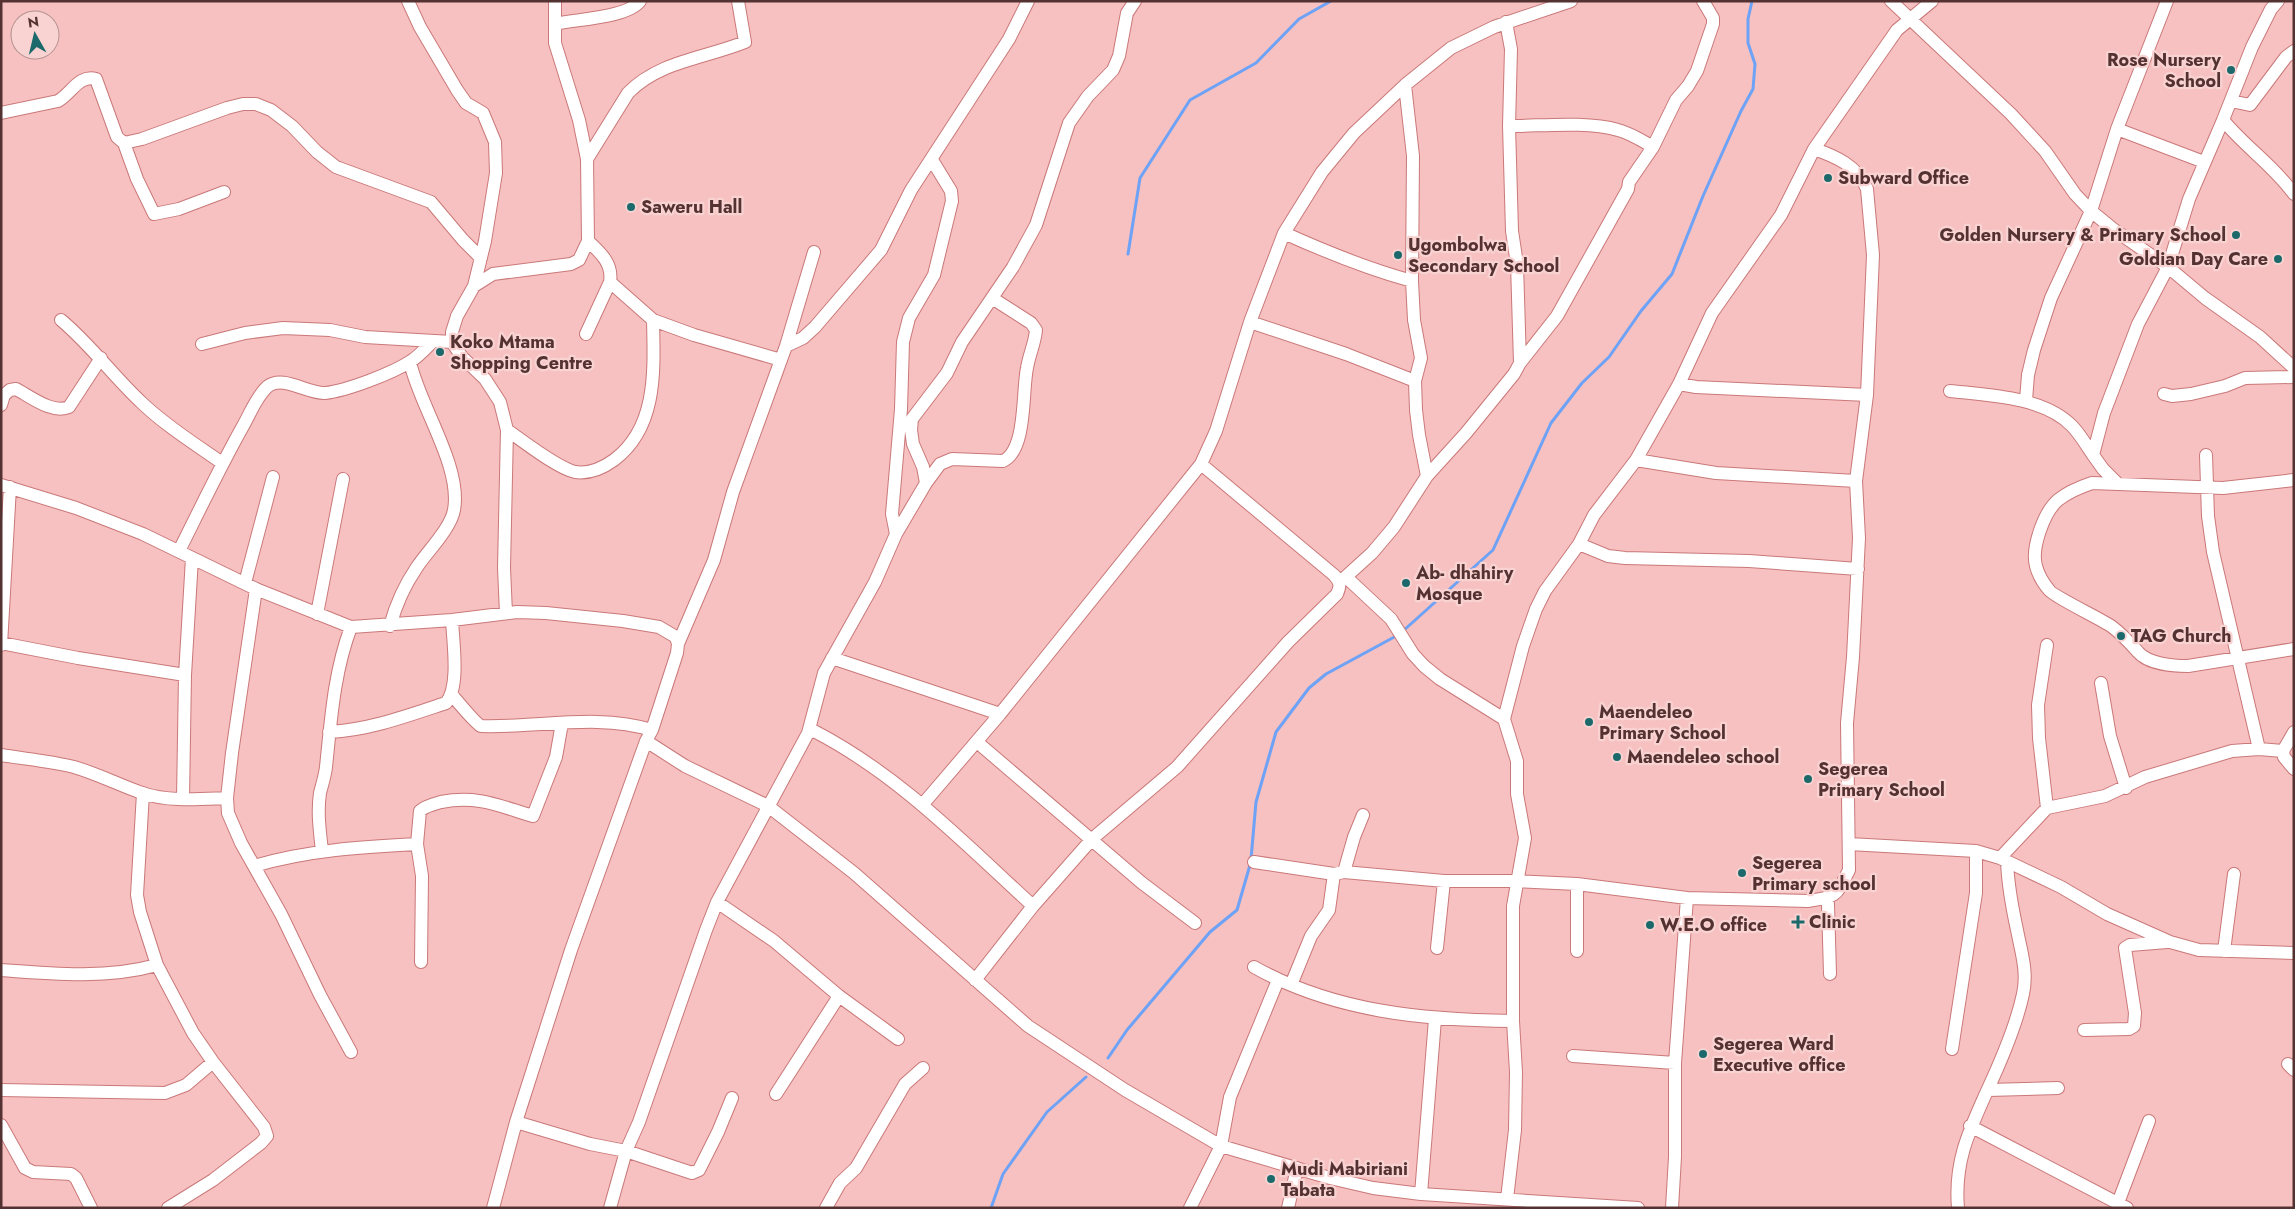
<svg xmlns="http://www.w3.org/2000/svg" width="2295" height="1209" viewBox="0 0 2295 1209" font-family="Jost,sans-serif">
	<rect width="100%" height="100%" fill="#f6c1c0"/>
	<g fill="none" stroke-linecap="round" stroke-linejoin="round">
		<path stroke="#6da2f6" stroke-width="3" d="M1128 254 1140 178 1190 100 1256 63 1299 19 1331 1
			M1403 631 1493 550 1551 423 1582 383 1609 357 1641 311 1672 274 1703 196 1741 111 1753 89 1755 64 1748 43V19L1752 1
			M1251 859 1256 802 1276 732 1309 688 1326 674 1398 635
			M1108 1058 1127 1030 1210 932 1237 910 1250 865
			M991 1208 1003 1174 1047 1112 1086 1077"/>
		<defs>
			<path id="minor" d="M408 1 420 27 457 90 466 103 483 113 495 142 496 173 485 241 474 286 457 316 452 332V342L462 357 485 379 500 402 507 430 504 568 506 613
				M1891 1 2011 114 2045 151 2075 194 2091 211 2113 229 2168 267 2205 298 2260 337 2294 368
				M2278 1 2271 9 2252 47 2223 120C2245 147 2274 166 2294 194
				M555 24C576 19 627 18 640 1
				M1405 85 1413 156 1412 281 1414 320 1421 358 1415 381 1416 410 1419 435 1427 476
				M2231 101 2250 105 2286 57 2294 51
				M1 113 58 101C71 94 79 74 96 79L117 137 124 143 142 139 227 108 243 104H256L271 110 292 126 317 152 336 167 431 202 463 240 481 258
				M1509 126C1542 126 1586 121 1618 130 1630 133 1641 140 1653 147
				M2117 129 2204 162
				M124 143 137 179 154 214 179 209 224 192
				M587 159 628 93C659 61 706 58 745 42L738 1
				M1284 233C1326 252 1368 269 1412 281
				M474 286 493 274 571 264 579 260 588 241 587 159 579 120 555 43V1
				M61 320C91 345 113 376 142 403 166 426 195 444 222 463
				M653 320 694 335 781 360
				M1250 322 1346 354 1415 381
				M586 334 610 282C613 264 601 253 588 241
				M202 344 245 333 283 328 330 330 365 337 452 342
				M786 346 803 338 815 327 881 250 911 190 1009 39 1028 1
				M1520 363 1557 316 1628 189 1629 182 1653 147 1676 100 1688 86 1697 71 1713 24V18L1703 1
				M1679 384 1696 387 1867 395
				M1950 391C1988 395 2044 397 2072 426 2080 434 2086 445 2093 455
				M2164 394 2172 396 2191 394 2225 386 2245 378 2294 377
				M2026 400 2028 375 2034 350 2051 298 2091 211 2117 129 2167 1
				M1 405 4 395 10 390 16 389C31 397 52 414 69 407L101 358
				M507 430C523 441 557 468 575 472 589 474 603 468 614 460 658 427 654 369 653 320L610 282
				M2206 455 2208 516 2213 552 2259 749
				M1636 460 1716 473 1856 481
				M2294 480 2223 488 2092 483C2080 487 2068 492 2058 500 2044 512 2031 548 2036 566 2038 574 2044 584 2049 590 2052 595 2100 619 2111 626 2122 634 2129 642 2138 652 2148 664 2174 666 2188 666L2294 649
				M926 483 923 467 913 444 911 430 912 419 947 373 962 342 1013 267 1036 225 1069 123 1088 96 1113 70 1119 56 1127 13 1135 1
				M2117 483 2103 469 2093 455 2104 413 2138 324 2168 267 2189 199 2223 120
				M1 485 76 508 143 534 256 589 351 627 452 620 517 612 546 613 623 621 659 627 676 637 678 644 677 653 652 730 646 741 571 950 516 1122 493 1208
				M896 534 892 514 901 409 903 342 909 318 934 275 952 201 951 191 932 160
				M1579 544 1608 556 1625 558 1749 561 1858 569
				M179 551C200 509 220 467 243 426 250 414 256 397 267 387 283 374 307 394 325 393 346 391 393 373 411 361 419 356 426 348 433 341
				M1346 577 1391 619 1413 654 1424 666 1440 679 1504 719
				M1340 582 1372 553 1394 527 1427 476 1466 433 1514 374 1520 363 1517 264 1512 231 1509 126 1511 49 1506 22
				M245 583 273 477
				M256 589 232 753 227 798 228 813 241 843 281 914 320 995 351 1052
				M317 614 343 479
				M390 626C396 604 404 586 417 567 427 552 451 528 454 510 462 466 419 405 410 362
				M1 643 78 658 185 675
				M678 644 714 560 733 492 786 346 814 252
				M1 645 10 487
				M2047 645 2038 705 2039 738 2047 808
				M832 658 1000 714
				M2101 683 2110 736 2126 788
				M452 695C458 702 476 724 481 726 538 728 597 713 652 730
				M329 732C369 730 407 716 446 703 460 687 453 642 452 620
				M2294 732 2283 751 2284 757 2294 769
				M808 733 824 673 875 582 896 534 926 483 940 464 952 459 1003 461C1027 450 1022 391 1027 368 1029 355 1035 343 1036 330L1031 323 992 298
				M646 741 685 766 768 806 854 873 1028 1026 1125 1090 1221 1146 1330 1178 1373 1188 1421 1194 1638 1208
				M977 742 1142 883 1195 923
				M1 755C25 759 50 761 74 767 98 774 119 785 142 793 169 802 200 799 227 798
				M143 793 137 895 140 912 157 965 193 1033 213 1062 264 1127 267 1136 261 1143 213 1180 168 1208
				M183 799 185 675 192 558
				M923 804 1000 714 1201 464 1216 431 1250 322 1284 233 1322 172 1354 133 1405 85 1451 48 1494 27 1571 1
				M1849 844 1976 851 2000 858 2061 887 2107 914 2170 942 2199 950 2294 953
				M322 851C320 832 317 813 320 793 322 785 325 776 326 767 331 719 334 672 351 627
				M2000 858 2047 808 2105 796 2145 777 2232 751 2259 749 2283 751
				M1254 862 1334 874
				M254 866C308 850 362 847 417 844
				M1344 872 1354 837 1363 815
				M1826 898 1828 904 1830 974
				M717 902 774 941 839 996 898 1039
				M1437 948 1444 881
				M1577 951V884
				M2224 951 2234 874
				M421 962 422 876 417 844 420 811C425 806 434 804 441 802 478 795 499 806 533 816L556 757 562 723
				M1254 967C1334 1012 1424 1020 1513 1021
				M1 970C53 974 107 979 157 965
				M975 980 1033 906 1092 839 1177 767 1288 642 1337 594C1341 585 1340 582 1334 575L1201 464
				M1291 985 1311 936 1329 910 1334 874 1344 872 1444 881H1516L1577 884 1687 898 1808 901C1837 897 1836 896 1849 870L1847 723 1853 657 1859 538 1856 481 1867 395 1873 255 1867 189C1858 166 1835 156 1814 149
				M2084 1030 2129 1029 2134 1026 2135 1013 2125 948 2130 945 2167 942
				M1952 1049 1976 893V851
				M1573 1056 1675 1063
				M2288 1064 2294 1070
				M1 1090 165 1093 186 1085 213 1062
				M1988 1090 2058 1088
				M776 1094 839 996
				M516 1122 590 1144 626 1151 692 1173 699 1170 718 1132 732 1098
				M1 1125 25 1168 33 1172 71 1174 76 1178 91 1208
				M1970 1126 2127 1208
				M1421 1194 1435 1019
				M1507 1199 1515 1130 1516 1072 1513 1021V906L1525 838 1517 794V761L1504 719 1523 646 1536 609 1545 591 1579 544 1594 515 1636 460 1679 384 1712 313 1781 215 1814 149 1897 30 1932 1
				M2118 1203 2149 1121
				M610 1208 626 1151 639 1122 706 930 717 902 808 733 814 731C899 775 963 842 1033 906
				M826 1208 840 1183 856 1168 905 1084 923 1068
				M1190 1208 1221 1146 1230 1097 1278 980
				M1288 1208 1297 1168
				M1672 1208 1675 1157V1063L1687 898
				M1958 1208C1954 1162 1969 1131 1987 1091 2001 1061 2016 1027 2023 994 2028 972 2021 951 2017 930 2012 907 2008 885 2007 862"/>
		</defs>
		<use href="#minor" stroke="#ca7879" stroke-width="14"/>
		<use href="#minor" stroke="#fff" stroke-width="12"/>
	</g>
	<g fill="#1c696c" stroke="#f8d3d2" stroke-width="2">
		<circle cx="2231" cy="70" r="5"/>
		<circle cx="1828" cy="178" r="5"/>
		<circle cx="631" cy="207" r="5"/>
		<circle cx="2236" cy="235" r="5"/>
		<circle cx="1398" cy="255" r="5"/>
		<circle cx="2278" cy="259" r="5"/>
		<circle cx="440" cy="352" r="5"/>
		<circle cx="1406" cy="583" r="5"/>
		<circle cx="2121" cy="636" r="5"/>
		<circle cx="1589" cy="722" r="5"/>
		<circle cx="1617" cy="757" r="5"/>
		<circle cx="1808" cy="779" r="5"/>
		<circle cx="1742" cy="873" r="5"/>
		<path d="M1795.5 914.5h5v5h5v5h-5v5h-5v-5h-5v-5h5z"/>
		<circle cx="1650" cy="925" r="5"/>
		<circle cx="1703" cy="1054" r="5"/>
		<circle cx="1271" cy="1179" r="5"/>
	</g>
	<g text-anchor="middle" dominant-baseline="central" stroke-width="4.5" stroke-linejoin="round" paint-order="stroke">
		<g font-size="18" font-weight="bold" fill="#553232" stroke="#f8d3d2" text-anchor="start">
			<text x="2221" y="60" text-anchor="end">Rose Nursery<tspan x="2221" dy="21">School</tspan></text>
			<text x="1838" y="178">Subward Office</text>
			<text x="641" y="207">Saweru Hall</text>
			<text x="2226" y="235" text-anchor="end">Golden Nursery &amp; Primary School</text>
			<text x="1408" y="245">Ugombolwa<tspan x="1408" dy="21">Secondary School</tspan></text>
			<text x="2268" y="259" text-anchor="end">Goldian Day Care</text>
			<text x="450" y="342">Koko Mtama<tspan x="450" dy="21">Shopping Centre</tspan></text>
			<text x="1416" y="573">Ab- dhahiry<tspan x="1416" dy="21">Mosque</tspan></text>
			<text x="2131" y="636">TAG Church</text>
			<text x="1599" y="712">Maendeleo<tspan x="1599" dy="21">Primary School</tspan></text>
			<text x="1627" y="757">Maendeleo school</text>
			<text x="1818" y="769">Segerea<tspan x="1818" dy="21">Primary School</tspan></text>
			<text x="1752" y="863">Segerea<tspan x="1752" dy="21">Primary school</tspan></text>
			<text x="1809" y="922">Clinic</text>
			<text x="1660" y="925">W.E.O office</text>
			<text x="1713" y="1044">Segerea Ward<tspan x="1713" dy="21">Executive office</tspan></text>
			<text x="1281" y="1169">Mudi Mabiriani<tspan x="1281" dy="21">Tabata</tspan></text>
		</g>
	</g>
	<rect width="2295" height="1209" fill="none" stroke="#553232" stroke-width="5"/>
	<g transform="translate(35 35) rotate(352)"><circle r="24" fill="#f8d3d2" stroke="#b79392"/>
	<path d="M0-4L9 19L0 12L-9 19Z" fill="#1c696c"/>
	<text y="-8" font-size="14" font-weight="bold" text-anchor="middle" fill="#553232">N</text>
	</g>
</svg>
